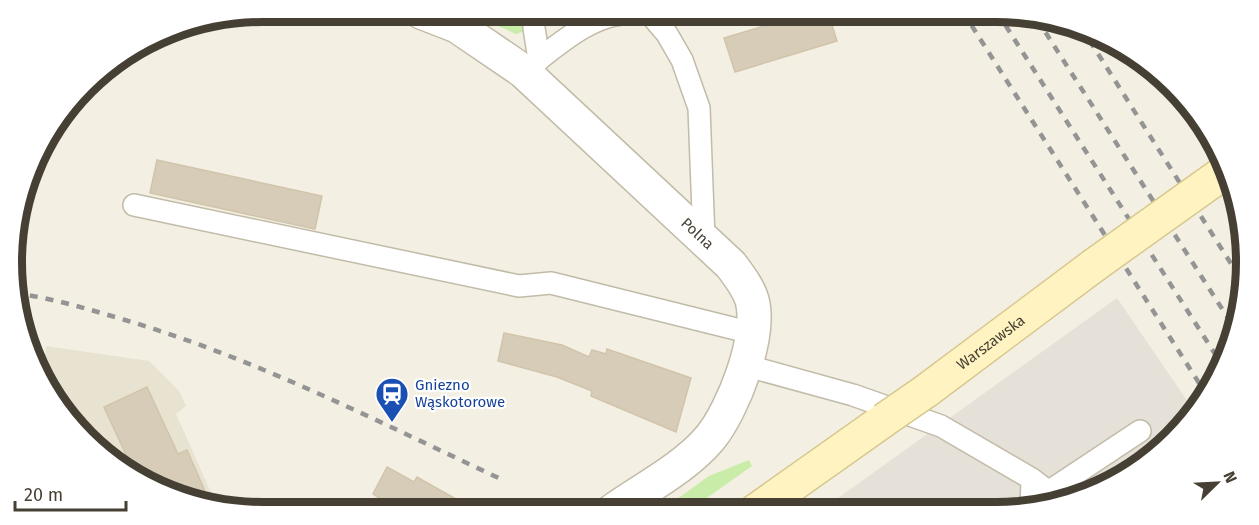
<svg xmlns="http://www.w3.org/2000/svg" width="1259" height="525" viewBox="0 0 1259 525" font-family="'Fira Sans',sans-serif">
	<rect width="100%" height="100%" fill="#f3efe3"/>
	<path fill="#e8e2d1" d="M46 346 149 361 179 391 186 406 176 414 217 506 182 500 98 451 45 387 43 381Z"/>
	<path fill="#e5e0d8" d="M1117 298 1196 414 1149 461 1093 494 1030 511H820Z"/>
	<path fill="#c9eca8" d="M466 12H563L546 24 516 34Z
		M749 460 752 466 687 512H659L709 476Z"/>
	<path fill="#d6ccb8" stroke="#d1c4aa" stroke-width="1.5" d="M811 12H828L837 41 735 72 724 38Z
		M157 160 322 196 315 229 150 193Z
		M504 333 562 345 589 357 592 350 606 354 607 349 691 378 676 432 591 396 592 391 557 377 498 361Z
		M147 387 178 454 187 450 211 505 182 500 134 472 104 407Z
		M387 467 414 482 417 477 479 512 395 513 397 509 373 494Z"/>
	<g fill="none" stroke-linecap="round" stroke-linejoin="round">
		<defs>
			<path id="lane" d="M534 28 539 60
				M523 71C552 51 585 18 621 14 630 13 640 14 650 14L667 34 682 60 699 108 704 239
				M134 205 519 286 551 283 752 333
				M744 365 853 395 941 426 1032 479 1062 502
				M1048 492 1140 431
				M1031 510 1032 479"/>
			<g id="street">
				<path id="s1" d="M421 12 457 26 523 71 731 265C739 276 748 287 752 300 762 336 733 410 710 438 685 468 643 489 611 512"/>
			</g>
			<g id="secondary">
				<path id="s2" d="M926 391 1093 266"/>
				<path d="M754 512 884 420"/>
			</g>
		</defs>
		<use href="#lane" stroke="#c2bba8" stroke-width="24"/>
		<use href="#street" stroke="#c2bba8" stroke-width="36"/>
		<use href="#secondary" stroke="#d7c88e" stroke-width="36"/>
		<use href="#lane" stroke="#fff" stroke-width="21"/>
		<use href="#street" stroke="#fff" stroke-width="33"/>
		<use href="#secondary" stroke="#fff4c1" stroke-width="33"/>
		<path stroke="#949494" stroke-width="4.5" stroke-dasharray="8 8" stroke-linecap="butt" d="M963 12 1206 394
			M997 12 1222 365
			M1037 19 1235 329
			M1081 27 1242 281
			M14 293C52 298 88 309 125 320 257 359 381 423 505 481"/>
		<defs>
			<path id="secondary-bridge" d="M1093 266 1226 171
				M884 420 926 391"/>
		</defs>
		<use href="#secondary-bridge" stroke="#d7c88e" stroke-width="36" stroke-linecap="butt"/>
		<use href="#secondary-bridge" stroke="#fff4c1" stroke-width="33"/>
	</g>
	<defs>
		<symbol id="station-pin" viewBox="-11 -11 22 30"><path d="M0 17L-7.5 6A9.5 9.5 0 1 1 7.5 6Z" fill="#1a4fb4" stroke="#fff"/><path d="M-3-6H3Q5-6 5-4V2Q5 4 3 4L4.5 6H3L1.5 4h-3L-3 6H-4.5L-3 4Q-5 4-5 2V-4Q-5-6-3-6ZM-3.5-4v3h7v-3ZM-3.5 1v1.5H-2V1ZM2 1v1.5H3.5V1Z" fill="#fff"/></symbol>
	</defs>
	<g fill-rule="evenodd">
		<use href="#station-pin" x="373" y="375" width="38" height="52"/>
	</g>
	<g text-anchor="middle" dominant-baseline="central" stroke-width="4.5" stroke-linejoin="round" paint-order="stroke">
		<g font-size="15" fill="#463f33" stroke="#fff">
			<text stroke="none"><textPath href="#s1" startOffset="357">Polna</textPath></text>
			<text stroke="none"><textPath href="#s2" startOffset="81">Warszawska</textPath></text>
		</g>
		<g font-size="15" fill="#164399" stroke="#fff" text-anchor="start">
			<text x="415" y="385">Gniezno<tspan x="415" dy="17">Wąskotorowe</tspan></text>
		</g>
	</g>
	<path d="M0 0H1259V525H0ZM262 22H996A240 240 0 0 1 1236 262V262A240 240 0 0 1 996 502H262A240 240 0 0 1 22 262V262A240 240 0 0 1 262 22Z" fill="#fff" fill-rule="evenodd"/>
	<path fill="none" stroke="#463f33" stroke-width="8" d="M262 22H996A240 240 0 0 1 1236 262V262A240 240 0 0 1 996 502H262A240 240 0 0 1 22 262V262A240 240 0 0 1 262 22Z"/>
	<g transform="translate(1217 483) rotate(66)" stroke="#ffffff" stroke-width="4.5" paint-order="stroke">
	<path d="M0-4.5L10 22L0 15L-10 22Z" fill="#463f33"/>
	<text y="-9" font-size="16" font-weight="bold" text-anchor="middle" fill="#463f33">N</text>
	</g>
	<path d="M15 501v9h111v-9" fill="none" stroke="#463f33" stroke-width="3"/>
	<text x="24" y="501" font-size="18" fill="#463f33" stroke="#ffffff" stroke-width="4.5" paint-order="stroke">20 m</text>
</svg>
